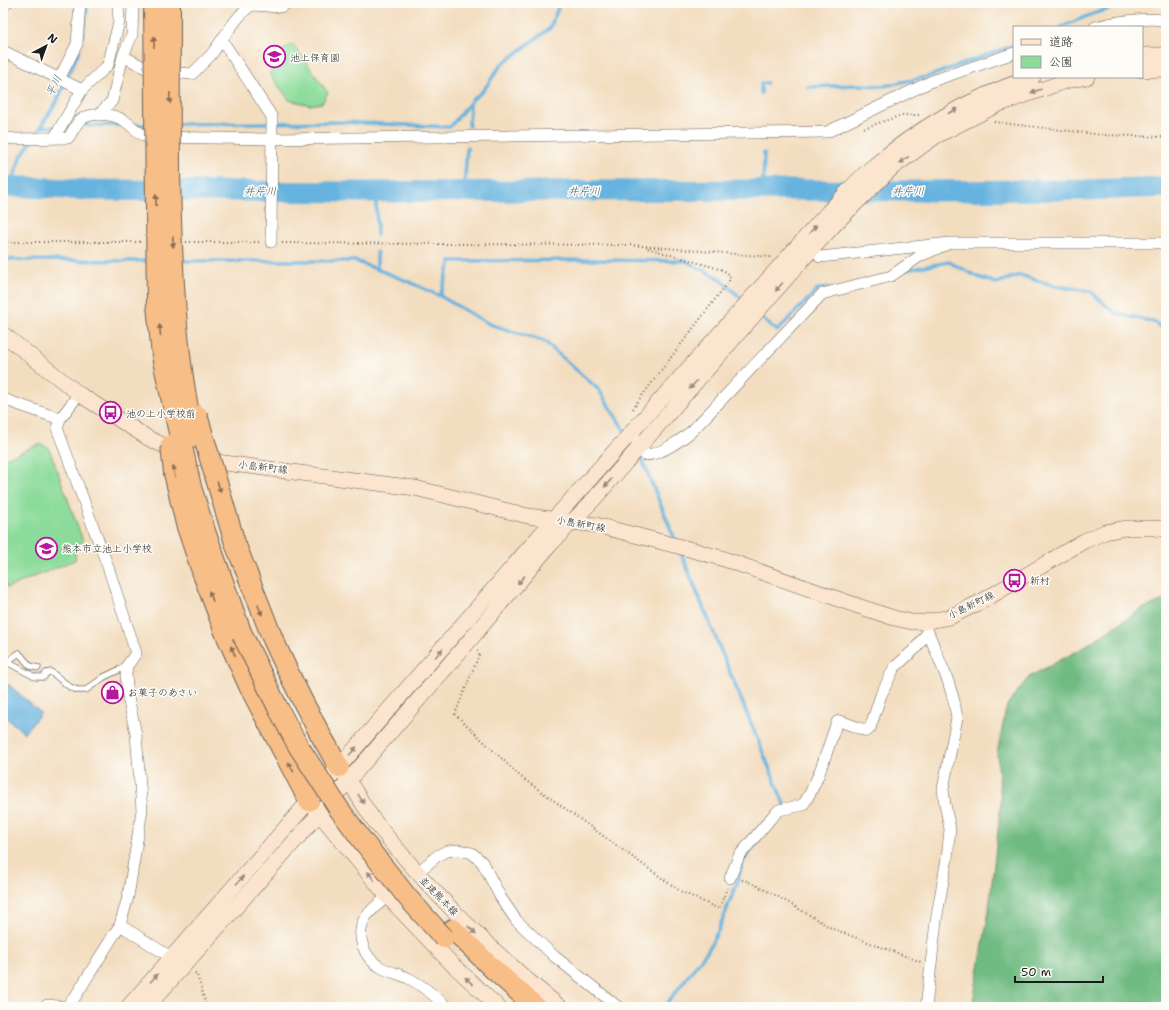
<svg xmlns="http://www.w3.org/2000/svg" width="1169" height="1010" viewBox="0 0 1169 1010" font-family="'Shantell Sans','Klee One',sans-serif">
	<rect width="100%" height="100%" fill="#fdfcf7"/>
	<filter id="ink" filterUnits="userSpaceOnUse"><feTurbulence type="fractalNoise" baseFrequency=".025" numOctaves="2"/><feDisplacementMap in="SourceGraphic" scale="8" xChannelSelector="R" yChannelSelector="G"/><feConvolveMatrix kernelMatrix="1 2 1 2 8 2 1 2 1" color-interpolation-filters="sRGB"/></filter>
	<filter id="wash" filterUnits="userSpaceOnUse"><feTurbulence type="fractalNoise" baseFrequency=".012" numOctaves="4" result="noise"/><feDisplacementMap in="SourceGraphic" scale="16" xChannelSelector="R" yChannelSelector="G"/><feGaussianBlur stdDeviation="0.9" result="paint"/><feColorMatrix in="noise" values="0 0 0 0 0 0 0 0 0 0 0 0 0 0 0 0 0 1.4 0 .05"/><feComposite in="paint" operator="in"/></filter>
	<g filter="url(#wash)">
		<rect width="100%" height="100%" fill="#f3ddbf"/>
		<path fill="#8bdb9a" stroke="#547c5b" d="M293 44 328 93 322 103 310 105 289 100 269 73 279 62 280 52Z
			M40 444 49 448 83 541 76 549 75 560 7 588 3 578V459Z"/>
		<path fill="#70bb82" stroke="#466c4f" d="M1166 599V1007H972L988 916 998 830 1001 801 997 753 1007 705 1029 677 1079 650 1142 609Z"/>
		<path fill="#66b3df" stroke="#41687e" d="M8 684 41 713 24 733 3 715V690Z"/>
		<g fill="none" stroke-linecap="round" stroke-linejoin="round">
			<path stroke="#66b3df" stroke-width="3.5" d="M1061 27 1095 13 1129 3
				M82 37 87 11 86 3
				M808 87 856 85 884 86 930 76 1014 45
				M761 93V83H767
				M176 124 340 122 450 127 473 99 483 91 501 65 550 28 560 3
				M134 125H149
				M64 126 125 125
				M469 126 470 104
				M41 127H58
				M35 136 57 101 79 51
				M11 187 20 158 32 141
				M763 190 764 153
				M464 191 467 147
				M376 192 377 235
				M377 252V269
				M3 259 23 260 150 261
				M178 261H356L407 281 440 296 489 324 544 341 599 390 626 433
				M906 270 949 262 978 277 996 283 1020 275 1055 286 1090 291 1115 313 1154 322 1166 331
				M440 296 451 261 591 260 685 261 719 278 744 301
				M758 315 777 331 818 289 828 287
				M639 456 643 462 676 542
				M680 551 785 806
				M668 1007V1002L708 950 718 931 737 883 743 861 759 840"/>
			<path stroke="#66b3df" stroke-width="21" d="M3 186 91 190 360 192 794 190 915 191 1086 190 1166 187"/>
		</g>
	</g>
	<g filter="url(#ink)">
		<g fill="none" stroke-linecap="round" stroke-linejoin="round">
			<defs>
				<path id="lane" d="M7 662 19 653 30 666 38 668
					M3 664 7 662 35 677H44L46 673 51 672 70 687 77 690H86L104 677 127 666"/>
				<path id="street" d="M3 6 7 3
					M1095 27C1118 21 1143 18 1166 20
					M222 40 272 117 271 242
					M3 51 82 90
					M123 56 149 70 192 74C198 68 204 62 210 56 220 44 240 9 253 5L280 7 289 3
					M59 79 77 44 80 3
					M98 115 112 101 123 56 132 35 133 3
					M3 137 15 139 68 138C72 133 76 124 80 120 91 111 114 114 125 121 133 127 138 133 147 137L271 139 827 132 932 81 1014 53
					M54 138 82 90 108 65 119 22 118 3
					M820 257 950 243H1166
					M3 399 60 419
					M632 432 645 455C660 455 681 440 692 431L822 294 891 276 920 256 950 243
					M924 622 948 681 954 701 957 718 943 789 945 804 950 829 947 858 936 921 926 1007
					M417 873 437 856 447 851 459 850 472 853 482 862 501 898 516 920 554 956 618 1007
					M730 878 739 856 772 817 779 810 803 805C819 781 827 750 837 722L840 721 867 731 870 728 881 695 894 668 915 649 928 632
					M387 896C381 903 370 910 365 918 355 936 364 959 382 968 390 972 399 974 408 978 422 985 435 996 447 1007
					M120 925 172 958
					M45 1007 47 1005 66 1007 75 997 120 925 128 897 142 810 136 734 128 697 126 675 127 666 136 653 108 567 57 428 60 419 79 394"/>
				<path id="secondary" d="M1142 55H1166
					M1142 70 1166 69
					M3 334 79 394 148 438 177 452 217 462 415 488 528 516 596 525 689 549 724 559 858 606 894 618 912 622H924L950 617 984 600 1084 541 1105 532 1126 528H1153L1166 529
					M343 772C355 789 364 808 376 823 430 892 492 952 560 1007
					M313 806 387 896 452 964 498 1007
					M128 1007 339 767 554 519 828 212C842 198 855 182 870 169 919 127 973 96 1033 77
					M147 1007 349 780 470 640 549 546 594 499 804 258 837 222 892 168 936 136 997 105 1069 80 1087 77"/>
				<path id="highway" d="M225 632 249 686 309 801
					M272 637C292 682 314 725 339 767
					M453 929 493 969 536 1007"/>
			</defs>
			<use href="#lane" stroke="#676055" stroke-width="7"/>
			<use href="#street" stroke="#676055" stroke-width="12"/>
			<use href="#secondary" stroke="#676055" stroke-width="16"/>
			<use href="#highway" stroke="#676055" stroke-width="22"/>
			<path stroke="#676055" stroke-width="2" stroke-dasharray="1 3" stroke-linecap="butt" d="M994 122 1103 135 1166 137
				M864 128 902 115H919
				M3 242H142
				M186 242H260
				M282 243 631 245 771 257
				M633 409 638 401 729 281 730 275 723 270 647 248
				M477 651 479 655 455 714 521 777 680 891 719 909 727 888
				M742 880H745L777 896 833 929 921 962
				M195 973 197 975 206 1005 208 1007"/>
			<use href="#lane" stroke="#fff" stroke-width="5.5"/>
			<use href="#street" stroke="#fff" stroke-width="11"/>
			<use href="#secondary" stroke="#fce5cf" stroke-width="15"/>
			<use href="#highway" stroke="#f7be88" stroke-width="20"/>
			<defs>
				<path id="highway-bridge" d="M154 3 157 305 162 356 191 487 206 534 241 632 277 706 297 744 339 809 362 840 408 898 444 938
					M170 3C170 120 167 238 180 355 183 382 188 409 193 436
					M197 415 235 543 272 637
					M171 445 174 473 186 524 204 577 225 632"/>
			</defs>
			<use href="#highway-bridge" stroke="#676055" stroke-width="22" stroke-linecap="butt"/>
			<use href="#highway-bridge" stroke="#f7be88" stroke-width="20"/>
		</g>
		<defs><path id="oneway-solid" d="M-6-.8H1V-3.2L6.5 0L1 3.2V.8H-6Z"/></defs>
		<g fill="#8a6d52">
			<use href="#oneway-solid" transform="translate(154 42) rotate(-91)"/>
			<use href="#oneway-solid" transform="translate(170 98) rotate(89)"/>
			<use href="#oneway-solid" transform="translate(156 200) rotate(-91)"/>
			<use href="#oneway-solid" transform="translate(173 242) rotate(88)"/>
			<use href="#oneway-solid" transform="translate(160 330) rotate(-95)"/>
			<use href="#oneway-solid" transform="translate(174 471) rotate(-99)"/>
			<use href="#oneway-solid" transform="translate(219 487) rotate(74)"/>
			<use href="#oneway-solid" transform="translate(211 596) rotate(-111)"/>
			<use href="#oneway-solid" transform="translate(260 610) rotate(68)"/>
			<use href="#oneway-solid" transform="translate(233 651) rotate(-114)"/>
			<use href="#oneway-solid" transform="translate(291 767) rotate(-118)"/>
		</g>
		<g fill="#978b7e">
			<use href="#oneway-solid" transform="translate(1036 91) rotate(161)"/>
			<use href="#oneway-solid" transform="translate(953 111) rotate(-27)"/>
			<use href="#oneway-solid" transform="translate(904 160) rotate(144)"/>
			<use href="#oneway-solid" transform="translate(813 229) rotate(-48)"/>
			<use href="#oneway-solid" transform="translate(779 287) rotate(131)"/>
			<use href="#oneway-solid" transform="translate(693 385) rotate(131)"/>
			<use href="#oneway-solid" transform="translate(608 483) rotate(131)"/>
			<use href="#oneway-solid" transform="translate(521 580) rotate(130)"/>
			<use href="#oneway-solid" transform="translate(439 653) rotate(-49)"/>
			<use href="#oneway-solid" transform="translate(353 751) rotate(-49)"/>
			<use href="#oneway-solid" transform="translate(361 799) rotate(58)"/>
			<use href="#oneway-solid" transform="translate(371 876) rotate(-129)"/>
			<use href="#oneway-solid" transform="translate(240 880) rotate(-49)"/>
			<use href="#oneway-solid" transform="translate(472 930) rotate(43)"/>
			<use href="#oneway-solid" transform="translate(154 978) rotate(-48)"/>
			<use href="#oneway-solid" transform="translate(469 981) rotate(-137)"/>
		</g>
	</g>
	<defs>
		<symbol id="school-ring" viewBox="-11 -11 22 22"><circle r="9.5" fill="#fdfcf7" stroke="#b5179e" stroke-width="1.5"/><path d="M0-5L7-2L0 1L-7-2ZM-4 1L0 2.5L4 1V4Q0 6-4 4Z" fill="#b5179e"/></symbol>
		<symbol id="bus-ring" viewBox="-11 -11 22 22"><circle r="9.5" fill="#fdfcf7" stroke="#b5179e" stroke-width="1.5"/><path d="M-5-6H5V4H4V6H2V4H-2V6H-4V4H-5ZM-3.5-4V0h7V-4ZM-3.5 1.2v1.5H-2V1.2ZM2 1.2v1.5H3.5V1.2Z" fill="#b5179e"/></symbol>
		<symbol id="shop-ring" viewBox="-11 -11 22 22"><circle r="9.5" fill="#fdfcf7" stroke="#b5179e" stroke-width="1.5"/><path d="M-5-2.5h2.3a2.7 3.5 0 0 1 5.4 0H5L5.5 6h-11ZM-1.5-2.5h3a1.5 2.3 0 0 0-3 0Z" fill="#b5179e"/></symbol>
	</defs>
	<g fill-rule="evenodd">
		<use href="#school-ring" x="262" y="44" width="25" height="25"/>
		<use href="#bus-ring" x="98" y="400" width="25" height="25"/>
		<use href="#school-ring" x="34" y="536" width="25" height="25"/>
		<use href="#bus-ring" x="1002" y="568" width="25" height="25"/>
		<use href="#shop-ring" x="100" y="680" width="25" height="25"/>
	</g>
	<g text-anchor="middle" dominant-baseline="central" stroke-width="3" stroke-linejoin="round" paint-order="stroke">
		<g font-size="10" fill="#1c1c1c" stroke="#fdfcf7" text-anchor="start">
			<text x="290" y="57">池上保育園</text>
			<text x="126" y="413">池の上小学校前</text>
			<text x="62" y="548">熊本市立池上小学校</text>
			<text x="1030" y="580">新村</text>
			<text x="128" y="692">お菓子のあさい</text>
		</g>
		<g font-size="10" fill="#1c1c1c" stroke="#fdfcf7">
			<text transform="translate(263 467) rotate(7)">小島新町線</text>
			<text transform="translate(581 524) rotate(10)">小島新町線</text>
			<text transform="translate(971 605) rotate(-26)">小島新町線</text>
			<text transform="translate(439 896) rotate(46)">並建熊本線</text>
		</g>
		<g font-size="11" font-style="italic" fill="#3d6074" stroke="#fdfcf7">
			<text transform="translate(54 86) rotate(-65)">平川</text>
			<text x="260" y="191">井芹川</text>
			<text x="584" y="191">井芹川</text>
			<text x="908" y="191">井芹川</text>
		</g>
	</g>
	<rect width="1169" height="1010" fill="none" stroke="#fdfcf7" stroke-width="16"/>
	<rect x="1013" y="26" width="130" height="52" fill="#fdfcf7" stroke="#a3a29f"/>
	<rect x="1021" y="39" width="20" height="6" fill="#fce5cf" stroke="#a3a29f"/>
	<text x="1049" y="46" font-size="12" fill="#1c1c1c">道路</text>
	<rect x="1021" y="56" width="20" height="12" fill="#8bdb9a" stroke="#a3a29f"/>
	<text x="1049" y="66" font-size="12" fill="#1c1c1c">公園</text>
	<g transform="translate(46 46) rotate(41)" stroke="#fdfcf7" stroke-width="3" paint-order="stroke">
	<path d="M0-3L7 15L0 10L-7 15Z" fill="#1c1c1c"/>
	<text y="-6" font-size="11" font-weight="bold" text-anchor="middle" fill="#1c1c1c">N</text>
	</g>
	<path d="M1015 976v6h88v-6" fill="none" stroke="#1c1c1c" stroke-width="2"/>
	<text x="1021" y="976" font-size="12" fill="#1c1c1c" stroke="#fdfcf7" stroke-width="3" paint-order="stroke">50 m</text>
</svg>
